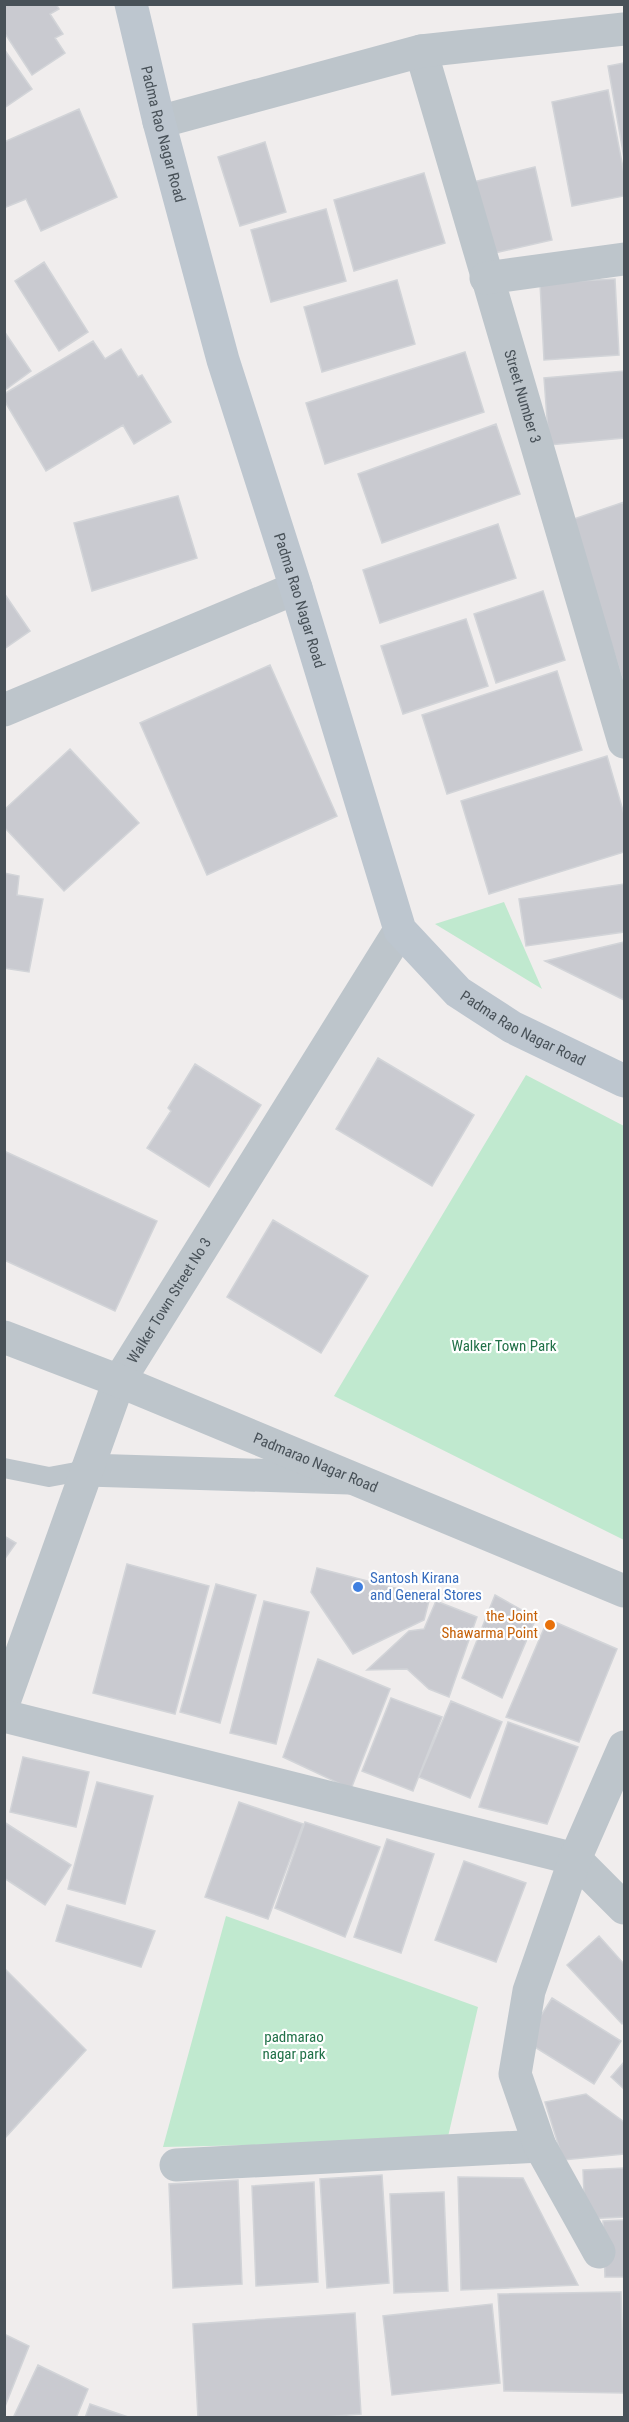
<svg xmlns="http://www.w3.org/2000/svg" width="629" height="2422" viewBox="0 0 629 2422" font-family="'Roboto Condensed',sans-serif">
	<rect width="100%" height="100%" fill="#f0eded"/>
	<path fill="#c0e9cf" d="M504 902 542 989 435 924Z
		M526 1075 624 1126V1540L334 1396Z
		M226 1916 478 2007 447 2141 163 2147Z"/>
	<path fill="#c9cad0" stroke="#d2d4d8" stroke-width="1.5" d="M4 4H56L59 9 50 14 63 34 55 38 65 53 32 75 4 32Z
		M4 49 32 89 4 108Z
		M624 63V158L608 66Z
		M608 90 624 173V196L572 206 552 102Z
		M79 109 117 197 41 231 26 199 4 208V142Z
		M265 142 286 212 240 226 218 157Z
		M535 167 552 240 490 254 473 182Z
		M424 173 445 243 354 271 334 200Z
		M326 209 346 281 271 302 251 230Z
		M44 262 88 332 59 351 15 281Z
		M615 279 619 355 544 360 540 283Z
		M397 280 415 344 322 372 304 307Z
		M4 331 31 371 5 390 4 389Z
		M93 341 105 359 121 349 138 377 142 375 171 422 134 444 123 425 46 471 4 400V394Z
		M465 352 484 412 325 464 306 403Z
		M624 371V438L549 445 544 378Z
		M496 424 520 494 382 543 358 474Z
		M178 496 197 558 92 591 74 523Z
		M624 502V684L571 520Z
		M498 524 516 578 380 623 363 570Z
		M543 591 565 660 496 683 474 614Z
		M4 593 30 631 4 649Z
		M466 619 488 686 403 714 381 646Z
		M270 665 337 816 207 875 140 723Z
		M557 671 582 750 447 794 422 715Z
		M70 749 139 823 64 891 4 827V810Z
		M607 756 624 814V852L489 894 461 801Z
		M4 873 19 876 17 895 43 899 29 972 4 968Z
		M624 884V932L526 946 519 899Z
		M624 942V1000L545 961Z
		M378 1058 474 1115 432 1186 336 1129Z
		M195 1064 261 1105 209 1187 147 1148 171 1111 168 1108Z
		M4 1151 157 1221 115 1311 4 1260Z
		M273 1220 368 1276 321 1353 227 1297Z
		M4 1536 16 1543 4 1560Z
		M127 1564 209 1586 175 1714 93 1693Z
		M317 1568 430 1597 424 1620 353 1654 311 1592Z
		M317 1568 430 1597 424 1620 353 1654 311 1592Z
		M216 1584 256 1595 220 1723 180 1712Z
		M495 1595 536 1618 502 1698 462 1678Z
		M264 1601 309 1612 276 1744 230 1733Z
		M436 1601 477 1617 449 1697 429 1689 407 1669 367 1670 409 1631 424 1629Z
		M548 1619 617 1649 579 1742 506 1717Z
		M318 1659 390 1689 351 1789 283 1757Z
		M391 1698 442 1717 413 1791 362 1771Z
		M451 1701 502 1722 470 1798 419 1777Z
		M508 1722 578 1747 547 1824 479 1807Z
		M23 1757 89 1772 76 1827 10 1812Z
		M97 1782 153 1796 125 1904 68 1889Z
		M239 1802 303 1824 268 1919 205 1897Z
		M4 1822 71 1865 45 1905 4 1878Z
		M305 1822 380 1847 345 1937 275 1908Z
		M387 1839 434 1854 401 1953 354 1937Z
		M464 1861 526 1883 496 1962 435 1940Z
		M67 1905 155 1931 141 1967 56 1941Z
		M599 1936 624 1964V2022L622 2024 567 1965Z
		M4 1968 86 2050 4 2139Z
		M552 1998 621 2041 594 2084 525 2041Z
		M624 2062V2089L611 2077Z
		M586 2094 624 2122V2154L563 2160 545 2102Z
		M624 2168V2217L585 2219 583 2170Z
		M382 2175 389 2283 327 2288 320 2179Z
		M458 2177 523 2178 578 2285 461 2290Z
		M238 2180 242 2284 173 2288 169 2184Z
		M314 2182 318 2282 256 2286 252 2186Z
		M444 2192 448 2291 394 2293 390 2194Z
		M624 2220V2277H605L603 2221Z
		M621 2292 624 2393 504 2391 498 2294Z
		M492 2304 500 2383 392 2395 383 2316Z
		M355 2313 361 2414 311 2418H198L193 2324Z
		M4 2334 29 2346 4 2409Z
		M38 2365 88 2389 76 2418H13Z
		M90 2404 131 2418H85Z"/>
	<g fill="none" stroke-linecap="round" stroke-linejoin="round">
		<path stroke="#bdc5cb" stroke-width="20" d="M4 1468 49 1477 87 1470"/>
		<g stroke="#bdc5cb" stroke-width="33">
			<path id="s1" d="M421 51 624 742"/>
			<path d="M159 122 421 51 624 29"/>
			<path d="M486 278 624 259"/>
			<path d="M4 710 296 588"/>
			<path d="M87 1470 349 1478"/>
			<path id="s2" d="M4 1702 119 1381 400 930"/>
			<path d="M4 1716 575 1859 624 1908"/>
			<path d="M176 2165 540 2146"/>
			<path d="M599 2252 540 2146 515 2074 529 1991 575 1859 624 1747"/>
		</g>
		<path stroke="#bdc5cb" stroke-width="33" id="s3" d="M4 1337 119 1381 624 1591"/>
		<path stroke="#bdc6cf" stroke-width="33" id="s4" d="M131 4 159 122 223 360 296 588 400 930 458 992 512 1027 624 1081"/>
	</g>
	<circle fill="#3f7fe0" stroke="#fff" stroke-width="2" cx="358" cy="1587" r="6"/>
	<circle fill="#e8710a" stroke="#fff" stroke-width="2" cx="550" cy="1625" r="6"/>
	<g text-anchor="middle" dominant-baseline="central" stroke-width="4.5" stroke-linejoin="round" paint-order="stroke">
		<g font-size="15" fill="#485158" stroke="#fff">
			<text stroke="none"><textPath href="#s4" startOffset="134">Padma Rao Nagar Road</textPath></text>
			<text stroke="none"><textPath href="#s1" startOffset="360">Street Number 3</textPath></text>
			<text stroke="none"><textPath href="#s4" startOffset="620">Padma Rao Nagar Road</textPath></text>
			<text stroke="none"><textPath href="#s4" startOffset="1124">Padma Rao Nagar Road</textPath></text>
			<text stroke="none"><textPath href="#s2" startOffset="436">Walker Town Street No 3</textPath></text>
			<text stroke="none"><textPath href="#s3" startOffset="336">Padmarao Nagar Road</textPath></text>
		</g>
		<g font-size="15" fill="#217148" stroke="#fff">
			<text x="504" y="1346">Walker Town Park</text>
			<text x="294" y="2037">padmarao<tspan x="294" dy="17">nagar park</tspan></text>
		</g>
		<g font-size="15" fill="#366cbe" stroke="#fff" text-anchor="start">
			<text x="370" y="1578">Santosh Kirana<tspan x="370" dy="17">and General Stores</tspan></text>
		</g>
		<g font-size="15" fill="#c56008" stroke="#fff" text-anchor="end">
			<text x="538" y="1616">the Joint<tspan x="538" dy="17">Shawarma Point</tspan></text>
		</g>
	</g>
	<rect width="629" height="2422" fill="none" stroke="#485158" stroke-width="12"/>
</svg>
